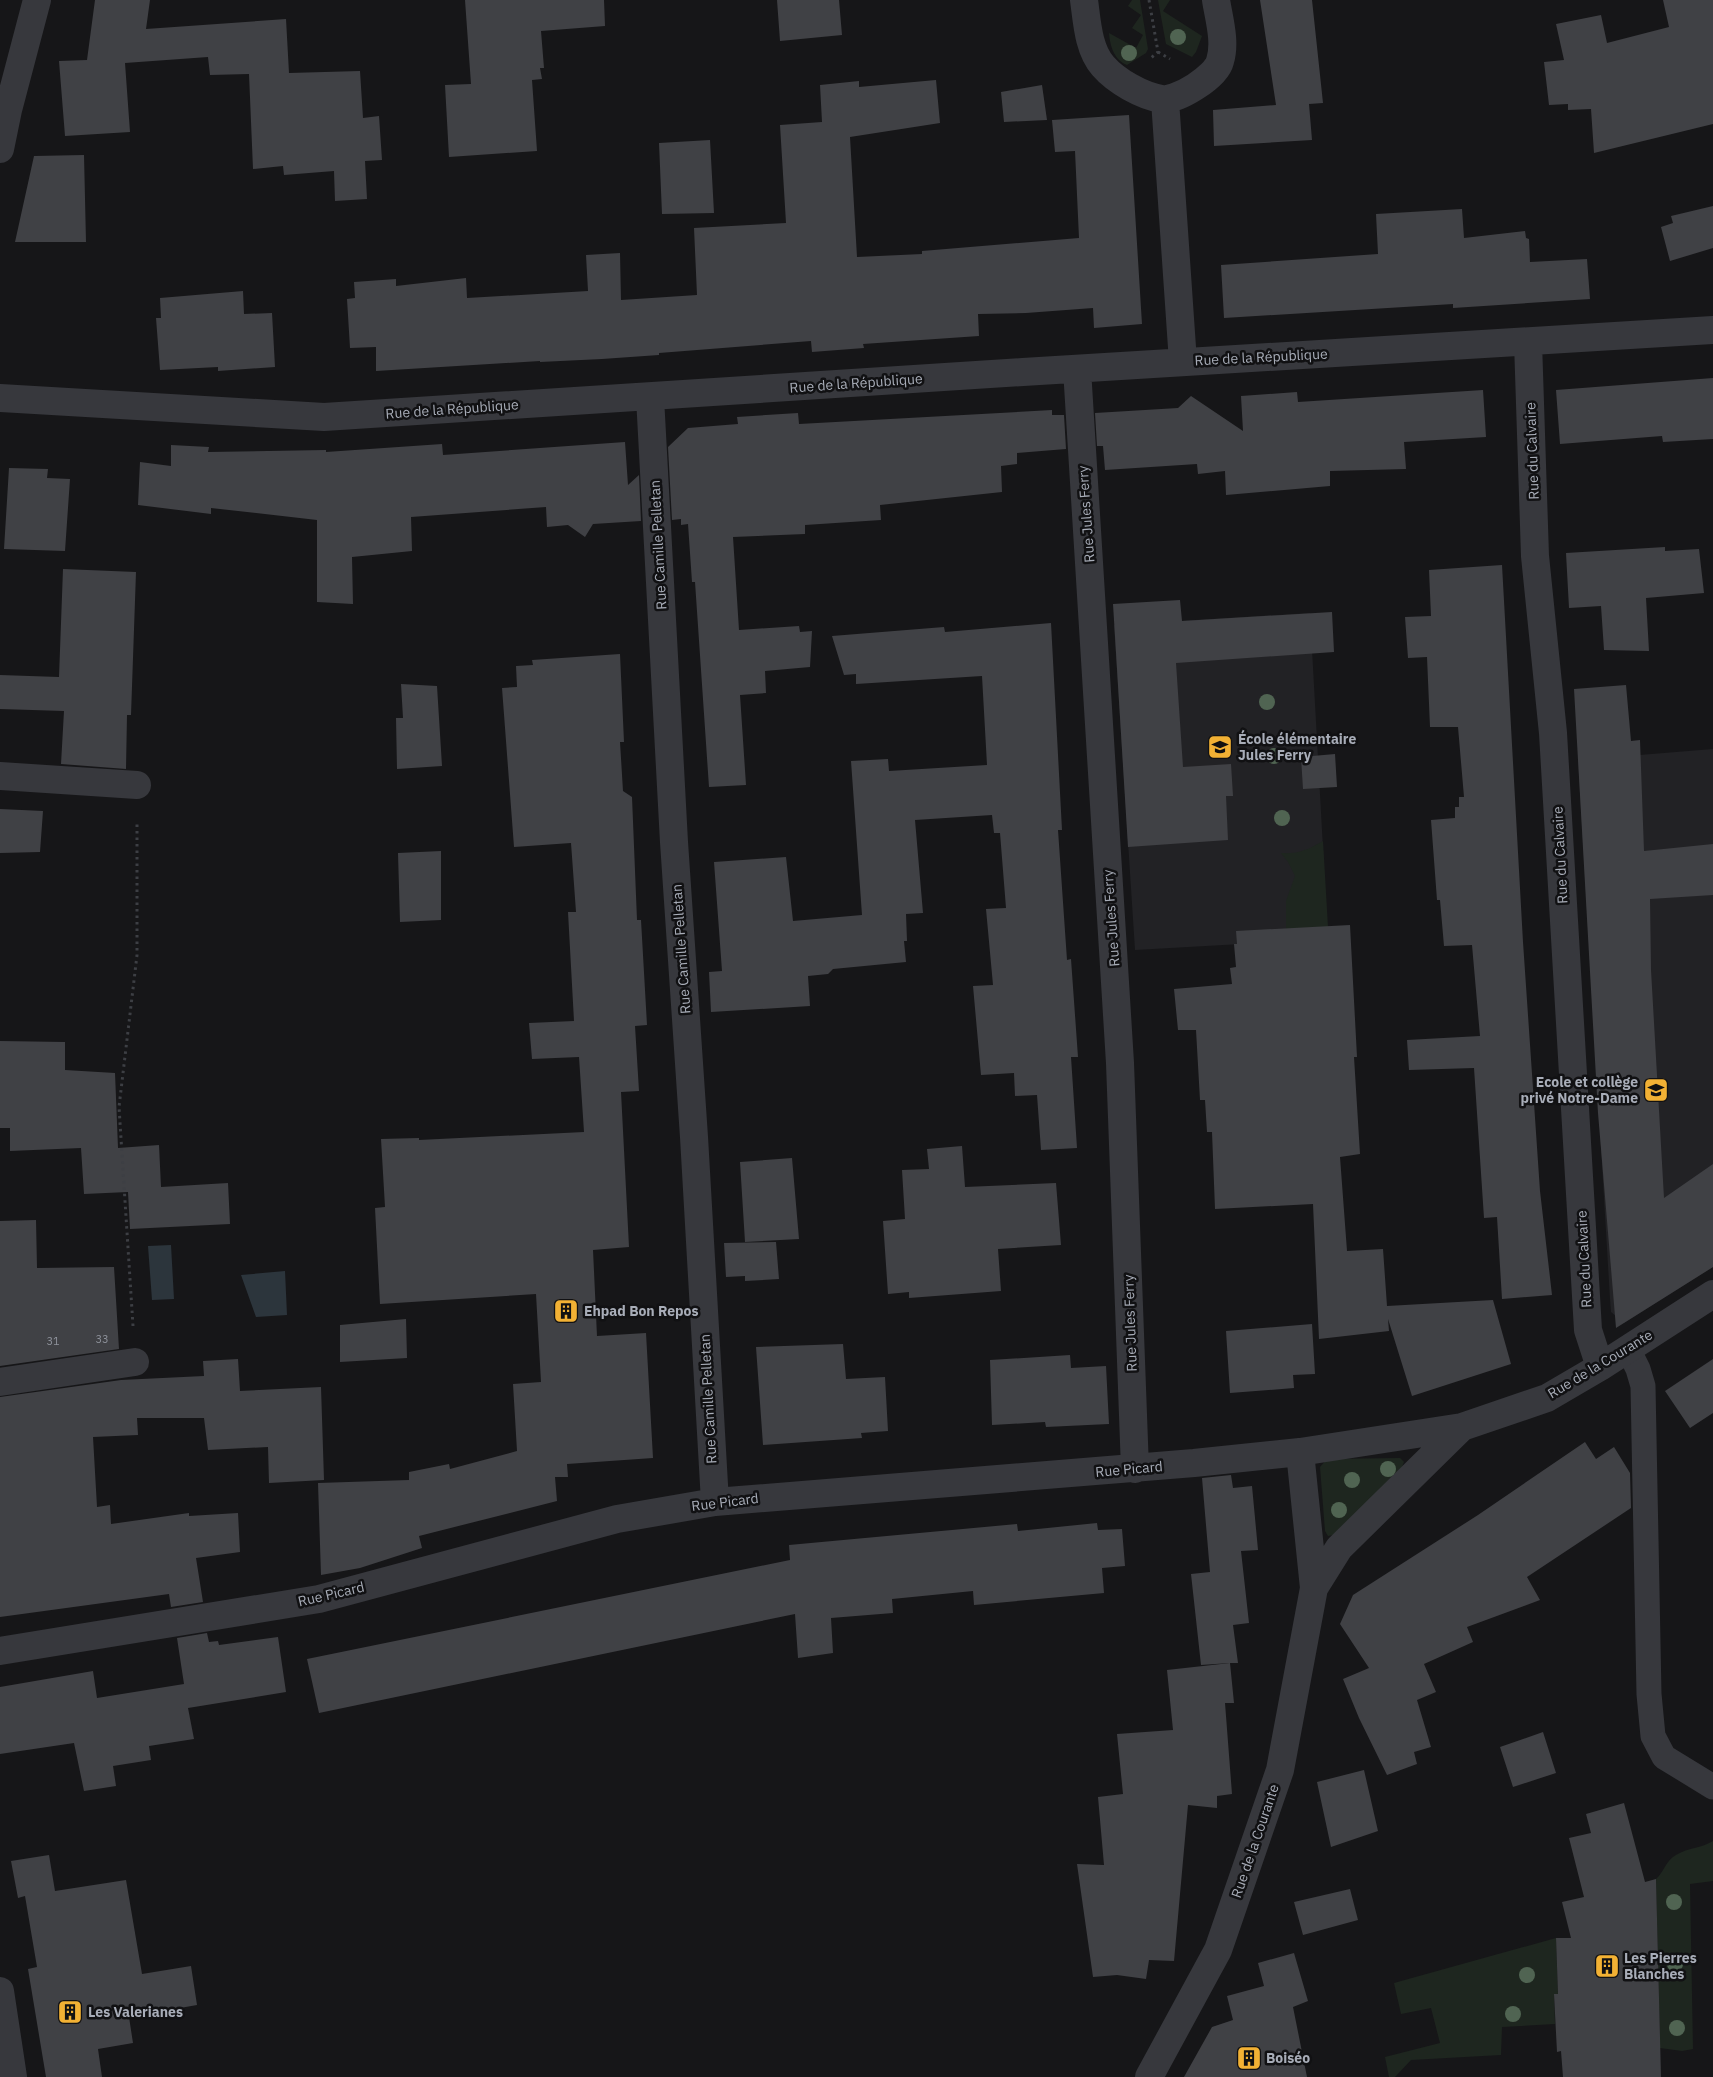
<svg xmlns="http://www.w3.org/2000/svg" width="1713" height="2077" viewBox="0 0 1713 2077" font-family="'IBM Plex Sans',sans-serif">
	<rect width="100%" height="100%" fill="#161618"/>
	<path fill="#222225" d="M1310 613 1328 939 1135 950 1114 625Z
		M1713 749V1267L1624 1323 1611 1312 1610 1299 1578 760Z"/>
	<path fill="#1e261f" d="M1132 0H1140L1148 49 1146 53 1127 65C1114 60 1110 46 1109 33L1136 48 1143 35 1132 28 1141 15 1128 6Z
		M1158 0H1170L1163 11 1202 36 1196 52 1192 57 1166 44Z
		M1323 841 1328 927 1286 929V901L1295 876 1288 862 1281 853C1298 854 1308 850 1323 841Z
		M1400 1458 1404 1462 1401 1469 1333 1535 1328 1536 1325 1531 1320 1467 1327 1459Z
		M1713 1841V1881L1690 1884 1693 2049 1682 2051 1660 2048 1656 1879C1664 1872 1666 1860 1676 1855 1687 1848 1702 1848 1713 1841Z
		M1556 1938 1558 1994 1554 1995 1555 2024 1502 2027 1501 2055 1411 2060 1395 2077H1389L1385 2057 1440 2043 1431 2008 1401 2014 1394 1983Z"/>
	<path fill="#2c353c" d="M171 1245 174 1299 152 1300 148 1246Z
		M285 1271 287 1315 256 1317 241 1275Z"/>
	<path fill="#404145" d="M95 0H150L146 29 286 19 289 73 360 71 363 118 379 116 382 160 365 161 367 199 335 201 334 171 284 175 283 166 253 169 249 74 210 75 208 57 125 63 130 132 65 136 59 61 87 60Z
		M465 0H604L605 26 541 31 544 68H540L542 79 532 80 537 151 449 157 445 85 471 84Z
		M777 0H839L842 35 780 41Z
		M1260 0H1312L1323 103 1309 104 1312 140 1214 146 1213 110 1276 105Z
		M1663 0H1713V124L1594 153 1591 109 1568 110V104L1549 105 1544 62 1564 60 1556 24 1601 15 1607 43 1669 27Z
		M936 80 940 123 850 137 857 257 922 254V251L1079 238 1075 151 1055 152 1052 120 1129 115 1142 324 1094 328 1093 308 1026 313 978 314 979 336 863 344 864 348 812 352 811 341 659 353V355L602 359 540 362V361L376 371V347L350 348 347 299 355 298 354 282 396 279V286L466 278 467 298 588 291 586 255 620 253 621 300 697 295 694 228 786 223 780 125 822 122 820 85 859 81V87Z
		M1042 85 1047 120 1004 122 1001 92Z
		M710 140 714 213 662 214 659 143Z
		M84 155 86 242H15L34 156Z
		M1713 206V248L1670 261 1661 227 1673 223 1671 216Z
		M1462 209 1464 238 1525 231 1526 238 1529 239 1530 262 1587 259 1590 299 1453 308V304L1224 318 1221 265 1378 254 1376 214Z
		M243 291 244 314 272 313 275 367 218 371V367L160 370 156 318H161L160 298Z
		M1713 378V439L1663 442 1662 436 1560 444 1556 390Z
		M1483 390 1486 437 1404 442 1406 469 1330 471V486L1226 495 1225 471 1198 474 1197 464 1105 470 1103 446H1097L1095 413 1178 408 1191 396 1243 431 1241 396 1297 392 1298 402Z
		M1052 410V415H1064L1066 449 1017 453V464L1001 466 1002 492 880 505 881 520 805 525V534L733 537 739 630 799 626 800 632 812 631 810 667 765 671 766 693 740 695 746 785 709 787 695 582H692L688 524 681 525V519L672 520 668 447 688 428 738 424 737 417 798 413 799 424Z
		M625 442 628 485 639 475 641 521 593 524 585 537 568 525 547 527 546 507 411 517 412 551 352 557 353 604 317 602V520L211 508V514L138 505 140 462 171 466V445L209 447 208 452 326 450V452L442 444 443 455Z
		M9 468 48 469 47 478 70 479 65 551 4 549Z
		M1665 547V551L1699 549 1704 593 1646 598 1649 651 1604 650 1601 606 1569 608 1566 553Z
		M1502 565 1523 942 1540 1191 1552 1295 1502 1299 1497 1217 1484 1218 1474 1068 1409 1070 1407 1040 1480 1036 1472 945 1444 946 1440 900H1437L1431 820 1455 818V807H1459V797H1464L1458 727H1430L1427 657 1408 658 1405 617 1431 616 1429 570Z
		M63 569 136 572 131 715H127L126 769 61 764 64 711 0 709V675L59 677Z
		M1180 600 1182 621 1332 612 1334 652 1176 663 1183 767 1231 764 1233 796H1226L1228 840 1128 847 1113 604Z
		M1051 623 1062 830H1058L1067 960 1071 959 1078 1057H1071L1077 1148 1041 1150 1037 1095 1015 1096 1014 1073 981 1075 973 986 993 985 986 909 1006 908 1000 833H994L992 815 915 820 923 913 906 914 907 941H904L906 962 833 969 828 974 808 976 810 1006 711 1012 709 972 722 971 714 862 786 857 793 921 862 915 851 761 888 759 889 771 987 765 982 676 856 684V674L844 675 832 636 944 627 945 632Z
		M620 654 624 742H620L623 791 632 797 637 920H641L647 1025 635 1026 639 1091 621 1092 629 1247 593 1250 597 1336 646 1333 653 1458 567 1464 568 1477H555L557 1501 419 1536 422 1548 360 1568 321 1575 318 1483 409 1480V1472L449 1464 450 1469 517 1451 513 1384 541 1382 536 1294 380 1304 375 1208 385 1207 381 1139 419 1138V1140L584 1132 579 1057 532 1059 529 1023 574 1021 568 912H576L571 843 514 847 502 688 517 687 516 666 533 665 532 660Z
		M401 684 437 686 442 766 397 769 396 718H403Z
		M1626 685 1631 741 1640 740 1644 851 1713 844V895L1650 899 1651 970 1664 1198 1713 1164V1267L1616 1328 1598 1113 1574 689Z
		M1335 754 1337 787 1303 789 1301 757Z
		M0 809 43 811 40 852 0 853Z
		M441 851V920L400 922 398 853Z
		M1350 925 1357 1057H1354L1360 1154 1340 1157 1347 1251 1383 1249 1387 1306 1493 1300 1511 1364 1412 1396 1388 1319 1389 1331 1319 1339 1313 1204 1215 1209 1212 1132H1207L1205 1100H1200L1196 1030H1178L1174 989 1232 984 1230 968 1236 967 1234 944H1237L1236 931Z
		M0 1041 65 1042V1070L115 1073 118 1148 159 1145 161 1187 228 1183 230 1224 130 1229 128 1192 84 1194 81 1148 10 1151V1128H0Z
		M962 1146 965 1187 1056 1183 1061 1245 998 1249 1001 1291 909 1298V1292L888 1294 883 1221 905 1219 902 1170 929 1169 927 1149Z
		M792 1158 799 1239 745 1242 740 1162Z
		M36 1220 37 1268 114 1267 119 1349 0 1366V1221Z
		M776 1242 779 1279 745 1281V1276L726 1277 724 1243Z
		M406 1319 407 1358 340 1362V1325Z
		M1312 1324 1315 1374 1293 1375 1294 1388 1230 1393 1226 1331Z
		M843 1344 846 1379 885 1377 888 1431 861 1433 862 1438 763 1445 756 1347Z
		M1070 1355 1071 1368 1106 1366 1109 1424 1046 1427 1045 1422 992 1425 990 1360Z
		M238 1359 240 1391 321 1387 324 1480 269 1483 268 1447 208 1450 204 1418H137L138 1435 93 1437 97 1507 110 1505 111 1524 189 1513V1516L238 1513 240 1552 196 1558 203 1602 171 1607 169 1594 0 1617V1397L121 1380 204 1376 203 1361Z
		M1713 1359V1413L1690 1428 1665 1391Z
		M1585 1442 1596 1459 1614 1447 1630 1473 1631 1508 1527 1577 1540 1600 1467 1627 1473 1642 1424 1664 1436 1692 1417 1700 1431 1747 1414 1752 1417 1764 1387 1775 1359 1718 1343 1679 1369 1668 1340 1624 1353 1595 1478 1515Z
		M1231 1475 1233 1488 1252 1486 1258 1550 1241 1551 1249 1623 1233 1625 1238 1663H1230L1234 1703H1225L1232 1794 1217 1796V1808L1188 1805 1174 1961 1149 1960 1146 1979 1117 1975 1093 1977 1077 1864 1104 1865 1098 1797 1123 1794 1117 1734 1173 1730 1167 1670 1230 1663 1201 1665 1191 1574 1210 1572 1202 1478Z
		M1097 1523 1098 1530 1122 1529 1125 1566 1102 1568 1104 1593 974 1605 973 1591 892 1599 893 1613 831 1618 833 1653 798 1658 795 1614 319 1713 307 1659 790 1560 789 1545 1017 1524 1018 1531Z
		M207 1633 209 1642 218 1641 219 1645 278 1637 286 1692 188 1708 194 1739 149 1746 151 1760 113 1766 116 1786 84 1791 74 1743 0 1754V1687L93 1671 97 1698 184 1684 177 1638Z
		M1543 1732 1556 1773 1513 1787 1500 1747Z
		M1364 1770 1378 1831 1331 1847 1317 1782Z
		M1624 1803 1645 1882 1656 1879 1661 2077H1563L1561 2051 1557 2052 1554 1994H1558L1556 1938H1571L1562 1902 1584 1897 1569 1838 1591 1833 1586 1814Z
		M49 1855 55 1891 126 1880 142 1974 191 1966 197 2005 129 2017 133 2043 98 2049 102 2077H46L28 1969 37 1967 25 1896 18 1898 11 1861Z
		M1350 1889 1358 1920 1303 1935 1294 1902Z
		M1294 1953 1308 2001 1293 2007 1307 2077H1184L1212 2027 1233 2020 1227 1996 1264 1986 1258 1963Z"/>
	<g fill="none" stroke-linecap="round" stroke-linejoin="round">
		<path stroke="#3d3f44" stroke-width="3" stroke-dasharray="2.5 4" stroke-linecap="butt" d="M1149 0 1158 52 1151 58
			M1158 52 1170 59
			M133 1326 119 1107 137 955V821"/>
		<path stroke="#37383d" stroke-width="25" d="M1628 1349 1638 1369 1643 1386 1649 1694 1653 1736 1664 1757 1713 1787"/>
		<path stroke="#37383d" stroke-width="28" d="M1084 0C1087 21 1088 49 1103 66 1116 81 1142 96 1162 99 1177 101 1216 77 1220 61 1226 42 1219 19 1216 0
			M1165 100 1183 362
			M0 149 8 110 37 0
			M1528 342 1535 556 1553 733 1588 1330 1600 1367
			M1077 369 1120 1063 1135 1469
			M650 397 674 842 694 1137 715 1502
			M0 398 324 417 1023 372 1713 330
			M0 776 137 785
			M0 1382 135 1362
			M1314 1588 1339 1548 1462 1427 1547 1398 1600 1367 1713 1294
			M0 1651 319 1599 617 1519 715 1502 1194 1463 1300 1452 1462 1427
			M0 1991 13 2077
			M1149 2077 1218 1950 1280 1770 1314 1588 1300 1452"/>
	</g>
	<g fill="#506452">
		<circle cx="1178" cy="37" r="8"/>
		<circle cx="1129" cy="53" r="8"/>
		<circle cx="1267" cy="702" r="8"/>
		<circle cx="1274" cy="756" r="8"/>
		<circle cx="1282" cy="818" r="8"/>
		<circle cx="1388" cy="1469" r="8"/>
		<circle cx="1352" cy="1480" r="8"/>
		<circle cx="1339" cy="1510" r="8"/>
		<circle cx="1674" cy="1902" r="8"/>
		<circle cx="1675" cy="1964" r="8"/>
		<circle cx="1527" cy="1975" r="8"/>
		<circle cx="1513" cy="2014" r="8"/>
		<circle cx="1677" cy="2028" r="8"/>
	</g>
	<defs>
		<symbol id="school-square" viewBox="-11 -11 22 22"><rect x="-9" y="-9" width="18" height="18" rx="4" fill="#f2b134" stroke="#111113"/><path d="M0-5L7-2L0 1L-7-2ZM-4 1L0 2.5L4 1V4Q0 6-4 4Z" fill="#111"/></symbol>
		<symbol id="building-square" viewBox="-11 -11 22 22"><rect x="-9" y="-9" width="18" height="18" rx="4" fill="#f2b134" stroke="#111113"/><path d="M-4-6H4V6H1V3H-1V6H-4ZM-2.5-4.3h1.7v1.8h-1.7ZM.8-4.3h1.7v1.8H.8ZM-2.5-1h1.7V.8h-1.7ZM.8-1h1.7V.8H.8Z" fill="#111"/></symbol>
	</defs>
	<g fill-rule="evenodd">
		<use href="#school-square" x="1206" y="733" width="28" height="28"/>
		<use href="#school-square" x="1642" y="1076" width="28" height="28"/>
		<use href="#building-square" x="552" y="1297" width="28" height="28"/>
		<use href="#building-square" x="1593" y="1952" width="28" height="28"/>
		<use href="#building-square" x="56" y="1998" width="28" height="28"/>
		<use href="#building-square" x="1235" y="2044" width="28" height="28"/>
	</g>
	<g text-anchor="middle" dominant-baseline="central" stroke-width="5" stroke-linejoin="round" paint-order="stroke">
		<g font-size="11" fill="#8e929b">
			<text x="102" y="1339">33</text>
			<text x="53" y="1341">31</text>
		</g>
		<g font-size="14" fill="#a8adb8" stroke="#111113">
			<text transform="translate(1261 357) rotate(-3)">Rue de la République</text>
			<text transform="translate(856 383) rotate(-4)">Rue de la République</text>
			<text transform="translate(452 409) rotate(-4)">Rue de la République</text>
			<text transform="translate(1532 451) rotate(-92)">Rue du Calvaire</text>
			<text transform="translate(1086 514) rotate(-94)">Rue Jules Ferry</text>
			<text transform="translate(658 545) rotate(-93)">Rue Camille Pelletan</text>
			<text transform="translate(1560 855) rotate(-93)">Rue du Calvaire</text>
			<text transform="translate(1111 918) rotate(-94)">Rue Jules Ferry</text>
			<text transform="translate(681 949) rotate(-94)">Rue Camille Pelletan</text>
			<text transform="translate(1584 1259) rotate(-93)">Rue du Calvaire</text>
			<text transform="translate(1130 1323) rotate(-92)">Rue Jules Ferry</text>
			<text transform="translate(1600 1364) rotate(-31)">Rue de la Courante</text>
			<text transform="translate(708 1399) rotate(-93)">Rue Camille Pelletan</text>
			<text transform="translate(1129 1469) rotate(-5)">Rue Picard</text>
			<text transform="translate(725 1502) rotate(-7)">Rue Picard</text>
			<text transform="translate(331 1594) rotate(-13)">Rue Picard</text>
			<text transform="translate(1255 1841) rotate(-71)">Rue de la Courante</text>
		</g>
		<g font-size="14" font-weight="bold" fill="#a8adb8" stroke="#111113" text-anchor="start">
			<text x="1238" y="739">École élémentaire<tspan x="1238" dy="16">Jules Ferry</tspan></text>
			<text x="1638" y="1082" text-anchor="end">Ecole et collège<tspan x="1638" dy="16">privé Notre-Dame</tspan></text>
			<text x="584" y="1311">Ehpad Bon Repos</text>
			<text x="1624" y="1958">Les Pierres<tspan x="1624" dy="16">Blanches</tspan></text>
			<text x="88" y="2012">Les Valerianes</text>
			<text x="1266" y="2058">Boiséo</text>
		</g>
	</g>
</svg>
